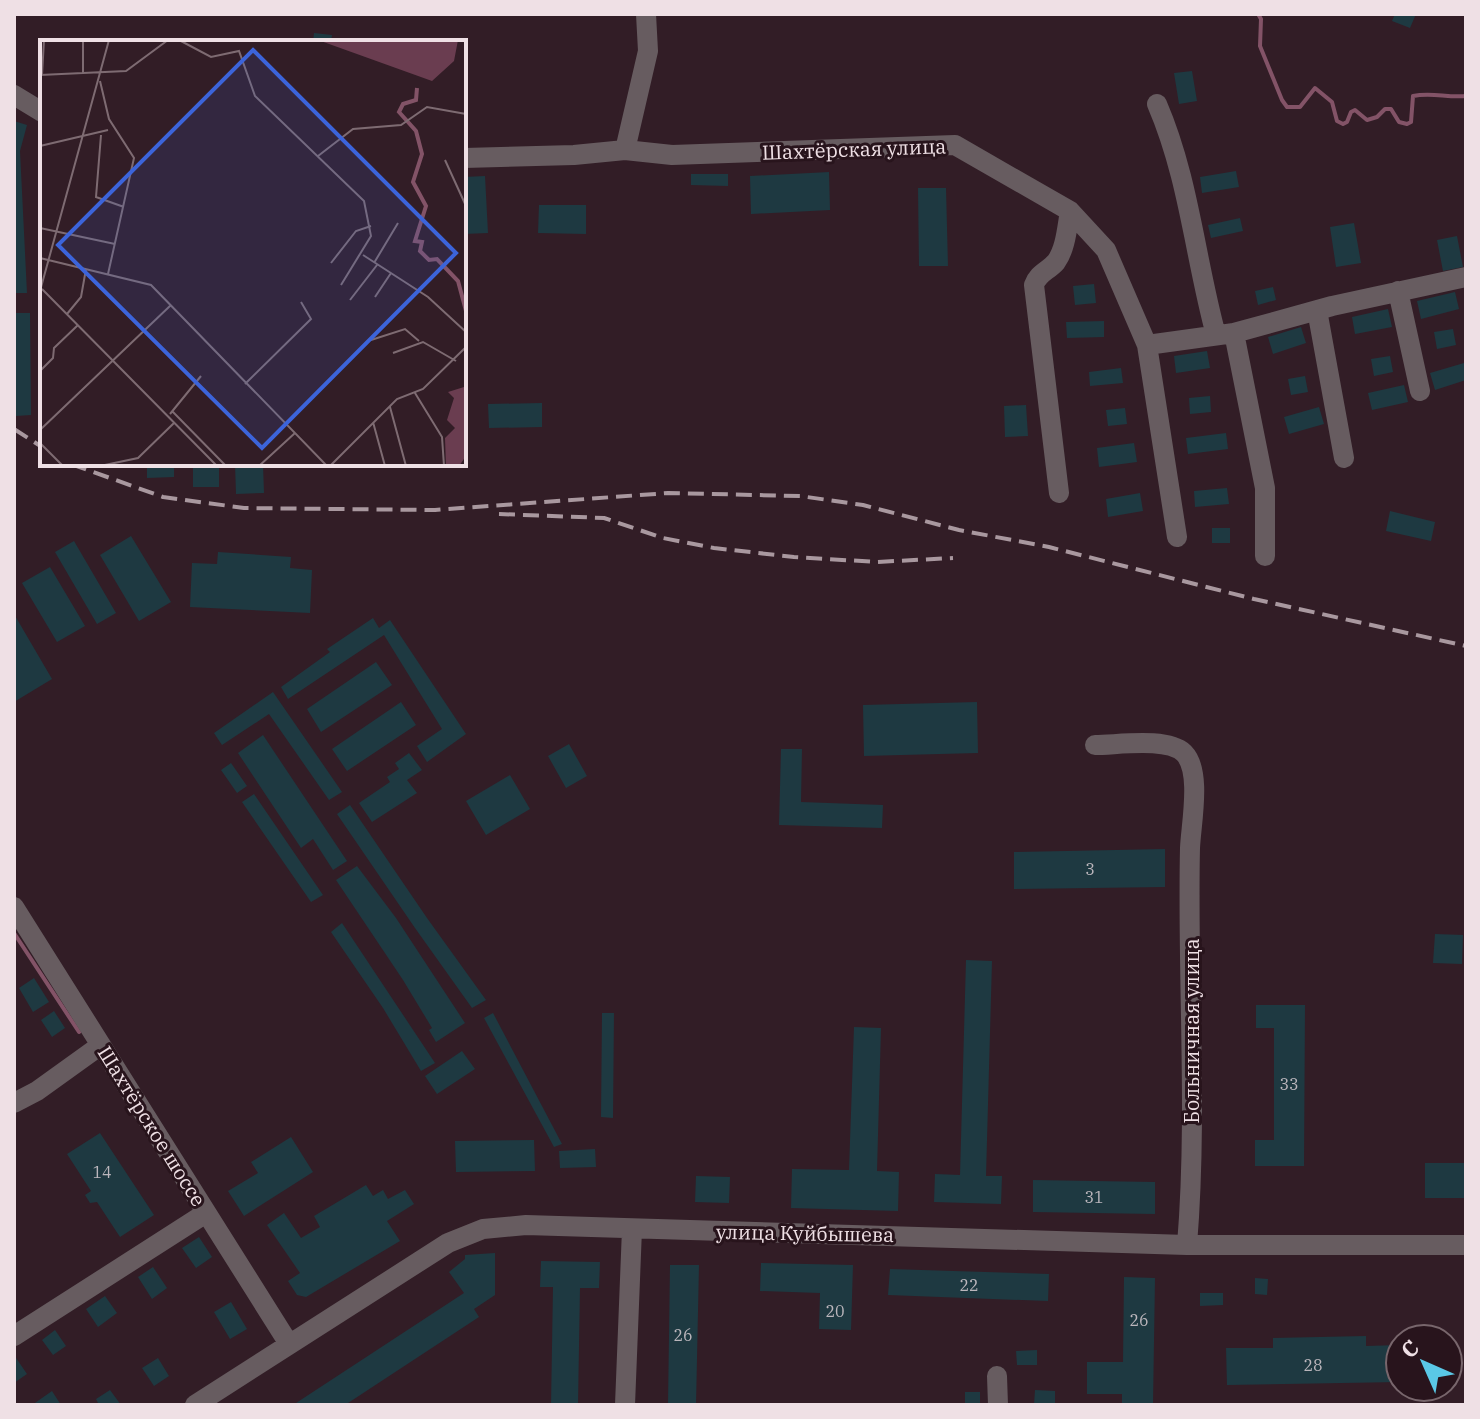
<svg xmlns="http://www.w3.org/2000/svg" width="1480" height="1419" viewBox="0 0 1480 1419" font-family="'IBM Plex Serif',serif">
	<rect width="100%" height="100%" fill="#321d26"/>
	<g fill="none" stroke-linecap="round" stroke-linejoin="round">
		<path stroke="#835367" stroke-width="4" d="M1258 14 1261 19 1260 46 1282 100 1287 107H1300L1315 88 1332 102 1337 121 1343 124 1347 122 1351 112 1355 110 1367 120 1377 117 1385 109H1391L1399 122 1407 124 1411 122 1413 96C1432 92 1447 98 1466 96
			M14 933 79 1032"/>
	</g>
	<path fill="#1e3941" d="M1395 14H1416L1410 28 1392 21Z
		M314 33 332 35 331 42H313Z
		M1192 71 1197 101 1179 104 1174 73Z
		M14 121 27 125 20 151 27 293H14Z
		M1236 171 1239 187 1202 193 1200 177Z
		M829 172 830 210 751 214 750 176Z
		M691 174H728V186L691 185Z
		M485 176 488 233 464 234V177Z
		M918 188H946L948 266H919Z
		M539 205H586V234L538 233Z
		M1240 218 1243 231 1211 238 1208 225Z
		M1354 223 1361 263 1336 267 1330 227Z
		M1457 236 1463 267 1443 271 1437 240Z
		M1094 284 1096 303 1075 305 1073 286Z
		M1273 287 1276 300 1258 305 1255 291Z
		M1455 292 1459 309 1421 319 1417 301Z
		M1388 309 1392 327 1355 334 1352 317Z
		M14 313H30L31 415 16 416Z
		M1104 321V337L1067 338 1066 322Z
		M1301 327 1306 343 1273 354 1268 337Z
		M1453 329 1456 345 1437 349 1434 332Z
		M1207 351 1210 368 1176 373 1174 356Z
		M1390 356 1393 372 1374 376 1371 359Z
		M1464 363 1466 380 1435 390 1430 373Z
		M1121 368 1123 383 1090 386 1089 372Z
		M1305 376 1308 392 1291 395 1288 379Z
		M1404 385 1408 402 1372 410 1368 393Z
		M1210 396 1211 412 1190 414 1189 398Z
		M542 403V427L489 428 488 404Z
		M1026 405 1028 436 1005 437 1004 406Z
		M1319 407 1324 424 1289 434 1284 417Z
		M1125 408 1127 424 1108 426 1106 410Z
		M1226 433 1228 449 1188 454 1186 438Z
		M1134 443 1137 462 1099 467 1097 448Z
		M147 464H174V477L147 478Z
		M193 464H219V487H193Z
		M235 464H263L264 493 236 494Z
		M1227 488 1229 504 1195 507 1194 491Z
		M1140 493 1143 511 1108 517 1106 499Z
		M1390 511 1435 522 1431 541 1386 531Z
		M1212 528H1230V543H1212Z
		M131 536 171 602 139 621 100 555Z
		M74 541 116 613 97 624 55 552Z
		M218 552 291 557 290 568 312 570 310 613 190 607 192 563 217 564Z
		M50 567 85 626 57 642 22 583Z
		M14 614 52 679 14 702Z
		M373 618 379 628 390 620 466 734 427 762 417 746 442 729 384 635 288 699 281 687 330 652 327 649Z
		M376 662 392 685 321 732 307 709Z
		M273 692 342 792 329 800 269 714 222 745 214 733Z
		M401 702 416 725 347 771 332 749Z
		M977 702 978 753 864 756 863 705Z
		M263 735 347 861 333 870 313 839 301 848 238 753Z
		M569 744 587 776 566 788 548 756Z
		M781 749H802L801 802 883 805 882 828 779 825Z
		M409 753 422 770 407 780 417 793 372 822 359 803 390 782 387 777 399 769 395 763Z
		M231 763 247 786 237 793 221 770Z
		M510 775 530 809 486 835 466 801Z
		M254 794 323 895 311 902 242 802Z
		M350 805 427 918 486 1000 472 1008 415 928 337 814Z
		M1165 849V887L1014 889V852Z
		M357 866 396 918 465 1023 436 1042 429 1030 432 1028 403 980 336 880Z
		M342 923 435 1063 421 1071 383 1008 331 932Z
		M1435 934 1463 935 1462 964 1433 963Z
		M966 960 992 961 986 1176H1002L1001 1204 934 1202 935 1174 960 1175Z
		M34 978 49 1002 33 1012 19 988Z
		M1256 1005H1305L1304 1166H1255V1140H1274V1028H1256Z
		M54 1011 65 1028 52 1037 41 1020Z
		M493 1013 562 1144 554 1147 484 1018Z
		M602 1013H614L613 1118 601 1117Z
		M854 1027 881 1028 877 1171 899 1172 898 1211 791 1208 792 1169 849 1170Z
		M462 1051 475 1069 437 1094 425 1076Z
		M100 1133 154 1215 120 1237 97 1202 90 1203 85 1195 91 1191 67 1154Z
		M291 1137 313 1172 244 1216 228 1191 258 1173 251 1162Z
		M534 1140 535 1171 456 1172 455 1141Z
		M595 1149 596 1167 560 1168 559 1151Z
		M1425 1163H1466V1198H1425Z
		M696 1176 730 1177 729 1203 695 1202Z
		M1033 1180 1155 1182V1214L1033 1212Z
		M366 1185 373 1196 383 1190 388 1199 405 1190 414 1204 387 1221 400 1241 306 1297 297 1295 288 1281 300 1273 267 1225 284 1213 301 1238 320 1227 314 1216Z
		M199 1237 212 1257 196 1268 182 1248Z
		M495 1253V1295L474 1309 479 1317 345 1405H293L464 1293 449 1272 465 1259V1255Z
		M541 1261 600 1262 599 1288H580L578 1405H551L553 1287H540Z
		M761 1263 853 1265 851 1330 819 1329 820 1293 760 1291Z
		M670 1265H699L696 1405H668Z
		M153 1267 167 1288 152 1299 138 1277Z
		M890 1269 1049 1274 1048 1301 888 1295Z
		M1124 1277 1155 1278 1153 1405H1122V1394H1087V1362H1123Z
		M1255 1278 1268 1279 1267 1295 1255 1294Z
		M1200 1293H1223V1305L1200 1306Z
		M105 1296 117 1313 98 1327 86 1309Z
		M231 1302 247 1329 230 1339 214 1312Z
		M55 1330 66 1346 53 1355 42 1340Z
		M1366 1336V1346L1400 1345V1382L1227 1385 1226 1348H1273V1338Z
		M1037 1350V1365H1017L1016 1351Z
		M14 1355 27 1374 14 1383Z
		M158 1358 169 1376 154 1386 142 1368Z
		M110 1390 121 1405H99L96 1399Z
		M1035 1390 1055 1391V1405H1034Z
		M52 1391 61 1405H32Z
		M965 1392H980V1405H965Z"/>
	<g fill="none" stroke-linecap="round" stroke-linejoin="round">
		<path stroke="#675c60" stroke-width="20" d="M14 95 42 112
			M1157 104C1189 178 1195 258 1216 335
			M625 150 648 51 646 14
			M464 158 574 155 625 150 672 155 955 145 1070 211 1106 250 1147 345 1177 537
			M1398 291 1420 391
			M1317 310 1344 458
			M1234 333 1265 488V556
			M1147 345 1234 333 1332 306 1466 277
			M1059 493 1034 285C1038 273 1048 271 1056 262 1066 248 1067 227 1070 211
			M1095 745C1118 745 1167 737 1184 753 1202 771 1191 824 1190 848 1187 980 1198 1113 1187 1245
			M14 907 289 1344
			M14 1103 37 1091 101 1045
			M14 1336 206 1213
			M997 1376 998 1405
			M195 1405 448 1243 483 1229 526 1225 1187 1245H1466
			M625 1405 632 1229"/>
		<path stroke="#a9989f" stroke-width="4" stroke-dasharray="16 8" stroke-linecap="butt" d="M14 429 42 447
			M71 464 163 497 244 508 435 510 668 493 800 496 863 505 959 530 1049 547 1254 599 1466 646
			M499 514 604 518 663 538 714 548 794 557 877 562 953 558"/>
	</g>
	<g text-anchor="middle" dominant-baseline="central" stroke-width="6" stroke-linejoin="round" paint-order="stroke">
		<g font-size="16" fill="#bbb6bc">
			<text x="1090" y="869">3</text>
			<text x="1289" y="1084">33</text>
			<text x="102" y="1172">14</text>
			<text x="1094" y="1197">31</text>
			<text x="969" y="1285">22</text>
			<text x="835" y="1311">20</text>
			<text x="1139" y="1320">26</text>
			<text x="683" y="1335">26</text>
			<text x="1313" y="1365">28</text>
		</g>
		<g font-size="20" fill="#efe0e5" stroke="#28141c">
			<text transform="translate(854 149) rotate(-2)">Шахтёрская улица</text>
			<text transform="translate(1191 1031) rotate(-90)">Больничная улица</text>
			<text transform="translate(152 1126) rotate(58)">Шахтёрское шоссе</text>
			<text transform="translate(805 1233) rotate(1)">улица Куйбышева</text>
		</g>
	</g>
	<g transform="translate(40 40)">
		<rect width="426" height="426" fill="#321d26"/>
		<path d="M278 0H418L414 21 392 41ZM424 347 426 416 419 426H406L405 398 415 388 407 380 414 358 408 352Z" fill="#6a3d50"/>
		<path fill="none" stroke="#835367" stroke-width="4" d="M377 48 376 60 363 64 359 72 376 91 382 114 373 142 386 166 375 201 382 202 380 211 389 220 397 219 418 241 426 271"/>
		<path fill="none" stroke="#7e6b72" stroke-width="2" d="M139 0 171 17 199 11 215 56 324 161 331 196 301 245M43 34V0M0 35 86 31 128 0M2 35 4 0M60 41 69 79 94 118 68 234M61 95 56 157 84 167M0 106 68 90M278 116 313 89 361 85 387 67 426 74M405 120 426 166M0 188 75 204M323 215 388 257 426 292M0 218 111 245 287 426M291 223 316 191 331 186M334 223 358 183M2 249 177 426M0 251 69 0M335 257 351 233M310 260 337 225M27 274 41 257 46 229M331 300 365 289 379 301M353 313 383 302 416 321M0 331 13 318 14 308 38 285M205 344 271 279 261 262M375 353 402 397 404 426M350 367 366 426M133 372 186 426M130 374 161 336M333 382 345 426M0 390 131 265M0 403 23 426M60 426 98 418 134 383M219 426 255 393M290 426 357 359 383 349 426 307"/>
		<path fill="#3c64da" fill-opacity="0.15" stroke="#3c64da" stroke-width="4" d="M213 10 416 213 222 408 18 205Z"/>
		<rect width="426" height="426" fill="none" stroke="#efe0e5" stroke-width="4"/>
	</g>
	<rect width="1480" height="1419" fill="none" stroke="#efe0e5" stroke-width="32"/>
	<g transform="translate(1424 1363) rotate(315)"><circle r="38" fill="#28141c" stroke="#78666c" stroke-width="2"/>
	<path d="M0-6L14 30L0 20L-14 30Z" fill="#5ac8e6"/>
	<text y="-12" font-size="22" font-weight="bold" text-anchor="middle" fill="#efe0e5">С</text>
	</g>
</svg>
